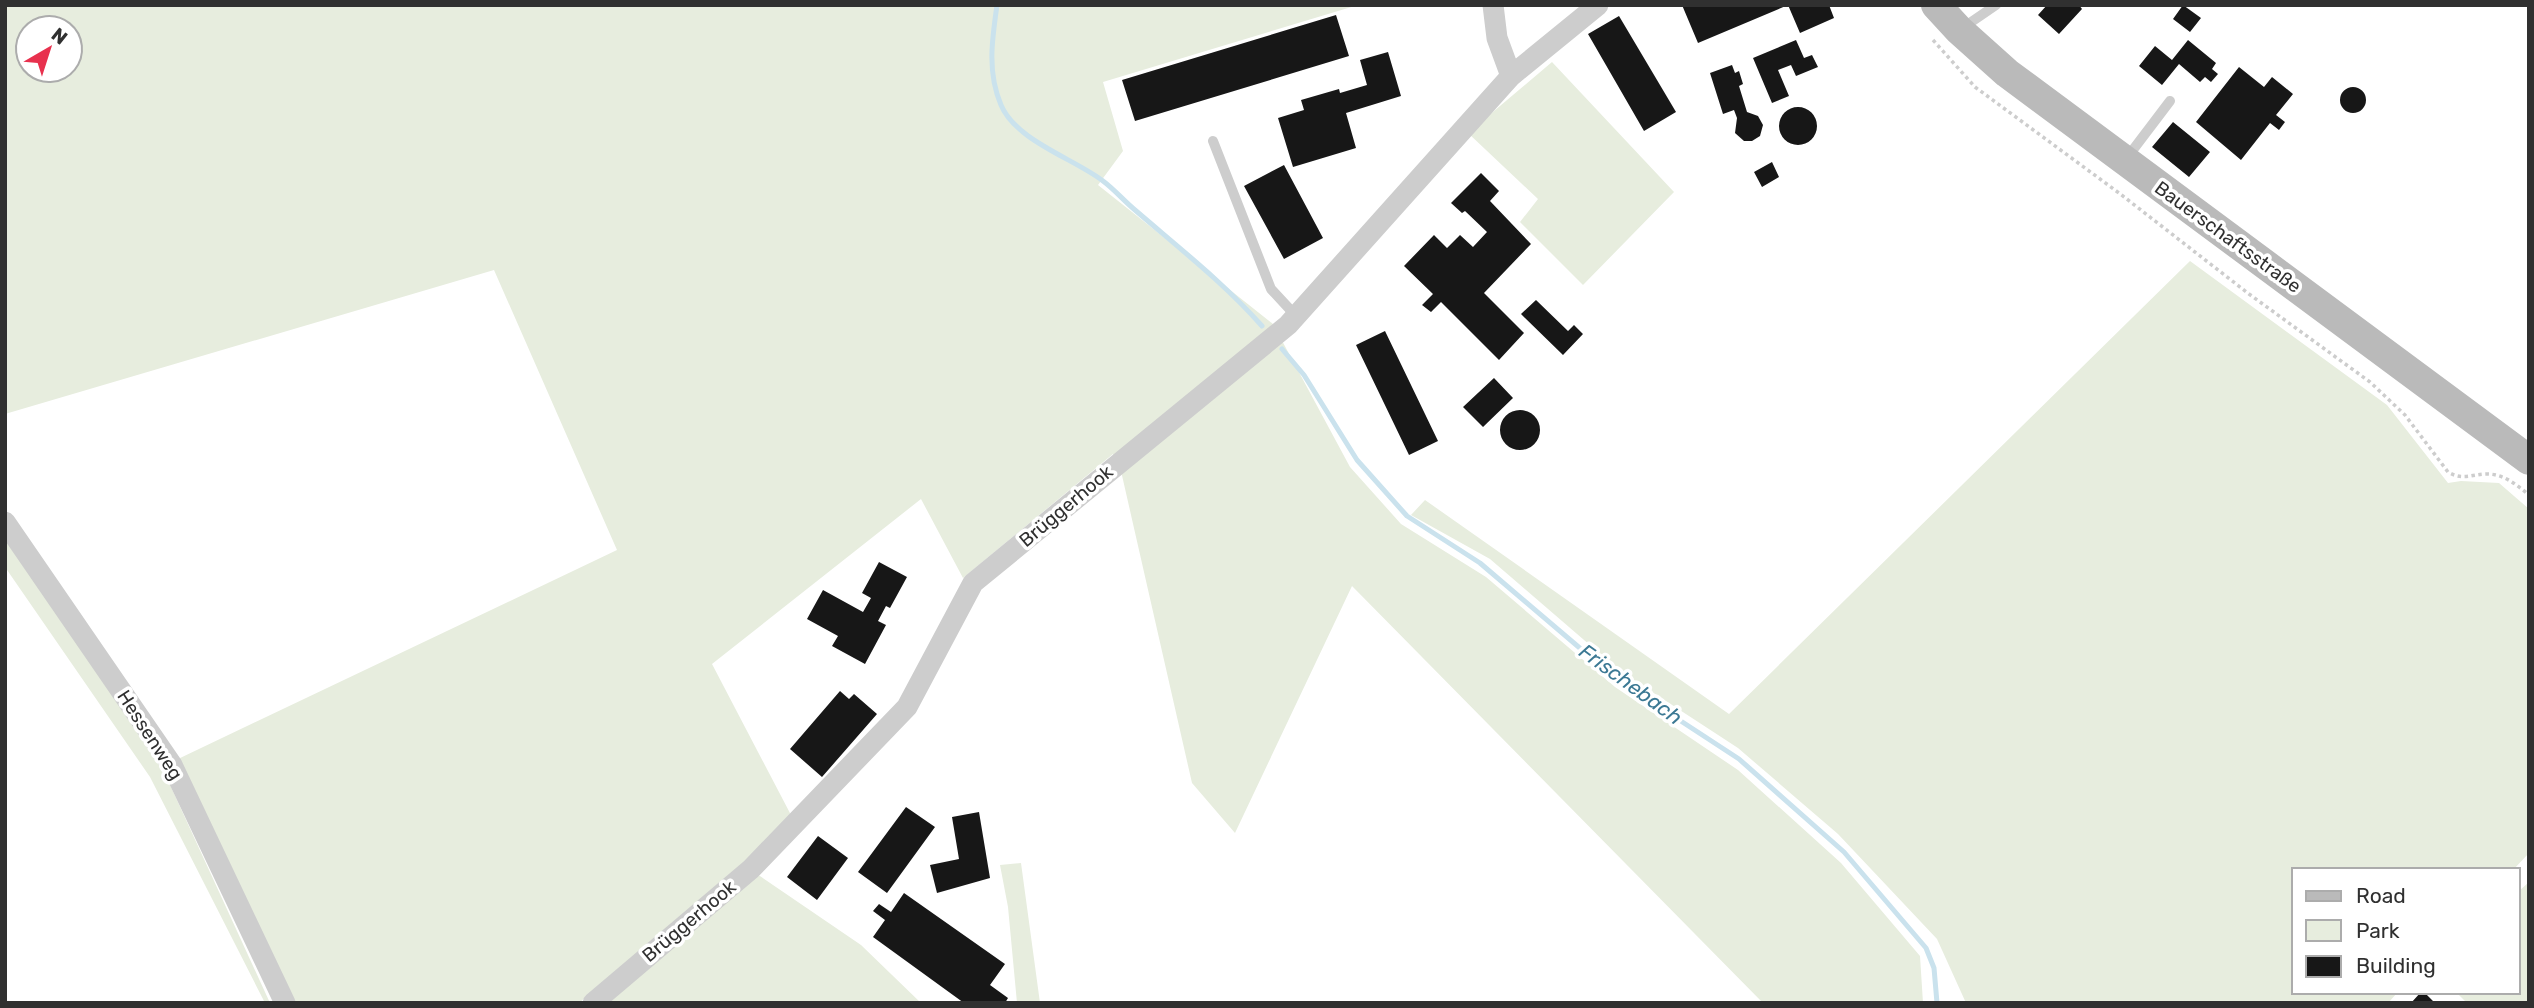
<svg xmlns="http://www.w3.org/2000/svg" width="2534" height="1008" viewBox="0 0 2534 1008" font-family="Rubik,sans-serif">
	<rect width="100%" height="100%" fill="#fff"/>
	<path fill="#e7edde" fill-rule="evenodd" d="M5 5H1358L1103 82 1123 151 1098 185 1273 324 1350 467 1401 524 1486 577 1615 687 1738 770 1841 863 1920 956 1923 1003H1763L1352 586 1235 833 1192 783 1121 471 1113 454 963 578 921 499 712 664 791 815 738 869 579 1003H293L178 759 617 550 494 270 5 414ZM28 28H70V70H28Z
		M1552 62 1674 192 1583 285 1520 222 1538 199 1468 133Z
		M2190 261 2387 405 2448 483 2461 481 2499 483 2529 509V853L2513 870H2294V992H2398L2388 1003H1966L1937 939 1838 834 1738 748 1620 671 1490 559 1411 515 1425 500 1729 714Z
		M5 536 165 774 270 1003H265L150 777 5 567Z
		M1021 863 1040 1003H1017L1008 907 1000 865Z
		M754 872 861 945 921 1003H601Z
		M2529 882V1003H2467L2456 992H2518V892Z"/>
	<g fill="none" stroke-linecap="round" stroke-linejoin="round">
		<path stroke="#cae2ed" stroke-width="5" d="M997 5C992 40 987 72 1001 105 1016 141 1075 159 1103 181 1115 190 1124 201 1135 210 1179 248 1224 283 1262 326
			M1282 349 1304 375 1357 460 1407 516 1480 563 1615 678 1739 759 1844 852 1926 948 1934 968 1937 1003"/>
	</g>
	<path fill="#171717" d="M1682 5H1829L1834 18 1800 33 1788 5 1698 43Z
		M2047 5H2079L2082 9 2059 34 2038 15Z
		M2183 5 2201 18 2190 32 2173 19Z
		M1336 15 1349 56 1135 121 1122 80Z
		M1619 16 1676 112 1644 131 1588 34Z
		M1796 40 1804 58 1812 55 1818 67 1796 76 1791 65 1778 70 1789 96 1772 103 1753 58Z
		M2188 40 2216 63 2212 69 2218 74 2211 82 2205 77 2200 82 2179 64 2162 85 2139 66 2155 46 2172 60Z
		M1388 52 1401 96 1346 113 1356 148 1293 167 1278 118 1304 110 1301 100 1339 89 1340 93 1367 85 1360 60Z
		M1732 65 1735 73 1739 71 1743 84 1739 86 1747 112 1758 116 1763 125 1760 136 1752 141H1744L1735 133 1737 118 1734 110 1723 114 1710 73Z
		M2239 67 2264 87 2272 77 2293 94 2276 115 2285 122 2279 130 2270 123 2241 160 2196 122Z
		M2340 100a13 13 0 1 1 26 0a13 13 0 1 1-26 0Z
		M1779 126a19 19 0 1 1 38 0a19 19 0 1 1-38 0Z
		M2173 122 2210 152 2189 177 2152 147Z
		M1772 162 1779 177 1762 187 1754 172Z
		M1284 165 1323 238 1284 259 1244 186Z
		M1481 173 1499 191 1490 201 1531 244 1484 293 1524 333 1499 360 1441 302 1431 312 1422 305 1433 294 1404 266 1434 235 1447 248 1460 235 1473 247 1487 232 1465 211 1462 213 1451 203Z
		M1536 300 1568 331 1574 325 1583 334 1563 355 1521 314Z
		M1385 331 1438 441 1409 455 1356 345Z
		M1494 378 1513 398 1483 427 1463 407Z
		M1500 430a20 20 0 1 1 40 0a20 20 0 1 1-40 0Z
		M879 562 907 577 890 608 886 606 878 621 886 625 865 664 832 646 838 636 807 619 823 590 863 612 871 598 862 593Z
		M840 691 849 699 854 694 877 714 822 777 790 749Z
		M906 807 935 827 887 893 858 872Z
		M979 812 990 878 937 893 930 865 959 859 952 817Z
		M818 836 848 858 817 900 787 877Z
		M904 893 1005 964 990 985 1008 998 1005 1003H964L873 937 885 920 873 911 879 904 891 912Z
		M2421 992H2424L2435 1003H2411Z"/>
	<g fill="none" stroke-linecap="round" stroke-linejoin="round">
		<path stroke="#cdcdcd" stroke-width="3.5" stroke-dasharray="3.5 3.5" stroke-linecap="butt" d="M1933 40 1975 87 2119 193 2249 294 2370 382 2405 415 2448 472C2463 481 2472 474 2487 474 2504 474 2517 485 2529 495"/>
		<path stroke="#cdcdcd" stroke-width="10" d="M1961 29 1996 5
			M1213 141 1271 289 1296 316
			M2126 159 2170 101"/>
		<path stroke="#cdcdcd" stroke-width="21" d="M1511 76 1598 5
			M5 522 172 765 285 1003
			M593 1003 751 869 907 707 973 583 1288 325 1511 76 1497 38 1493 5"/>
		<path stroke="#bababa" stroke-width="30" d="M1936 5 1959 30 2007 73 2529 460"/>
	</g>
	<g text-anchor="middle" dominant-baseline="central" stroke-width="7" stroke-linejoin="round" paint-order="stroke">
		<g font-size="19" fill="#303030" stroke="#fff">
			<text transform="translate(2228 237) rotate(36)">Bauerschaftsstraße</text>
			<text transform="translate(1066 506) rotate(-40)">Brüggerhook</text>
			<text transform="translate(150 735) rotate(57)">Hessenweg</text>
			<text transform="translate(689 921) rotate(-40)">Brüggerhook</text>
		</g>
		<g font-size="21" font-style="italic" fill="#3c7994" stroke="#fff">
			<text transform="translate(1631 684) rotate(36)">Frischebach</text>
		</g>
	</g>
	<rect width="2534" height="1008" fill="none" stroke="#303030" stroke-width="14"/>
	<rect x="2292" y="868" width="228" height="126" fill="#ffffff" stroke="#acacac" stroke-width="2"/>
	<rect x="2306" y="891" width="35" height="10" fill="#bababa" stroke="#acacac" stroke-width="2"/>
	<text x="2356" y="903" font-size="21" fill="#303030">Road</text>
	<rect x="2306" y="920" width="35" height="21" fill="#e7edde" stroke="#acacac" stroke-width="2"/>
	<text x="2356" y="938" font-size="21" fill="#303030">Park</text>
	<rect x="2306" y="956" width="35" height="21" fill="#171717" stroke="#acacac" stroke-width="2"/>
	<text x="2356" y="973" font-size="21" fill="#303030">Building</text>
	<g transform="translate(49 49) rotate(39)"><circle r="33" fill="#ffffff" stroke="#acacac" stroke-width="2"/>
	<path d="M0-5L12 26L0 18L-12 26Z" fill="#e8314e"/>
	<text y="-10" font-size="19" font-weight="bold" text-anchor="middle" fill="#303030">N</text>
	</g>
</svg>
